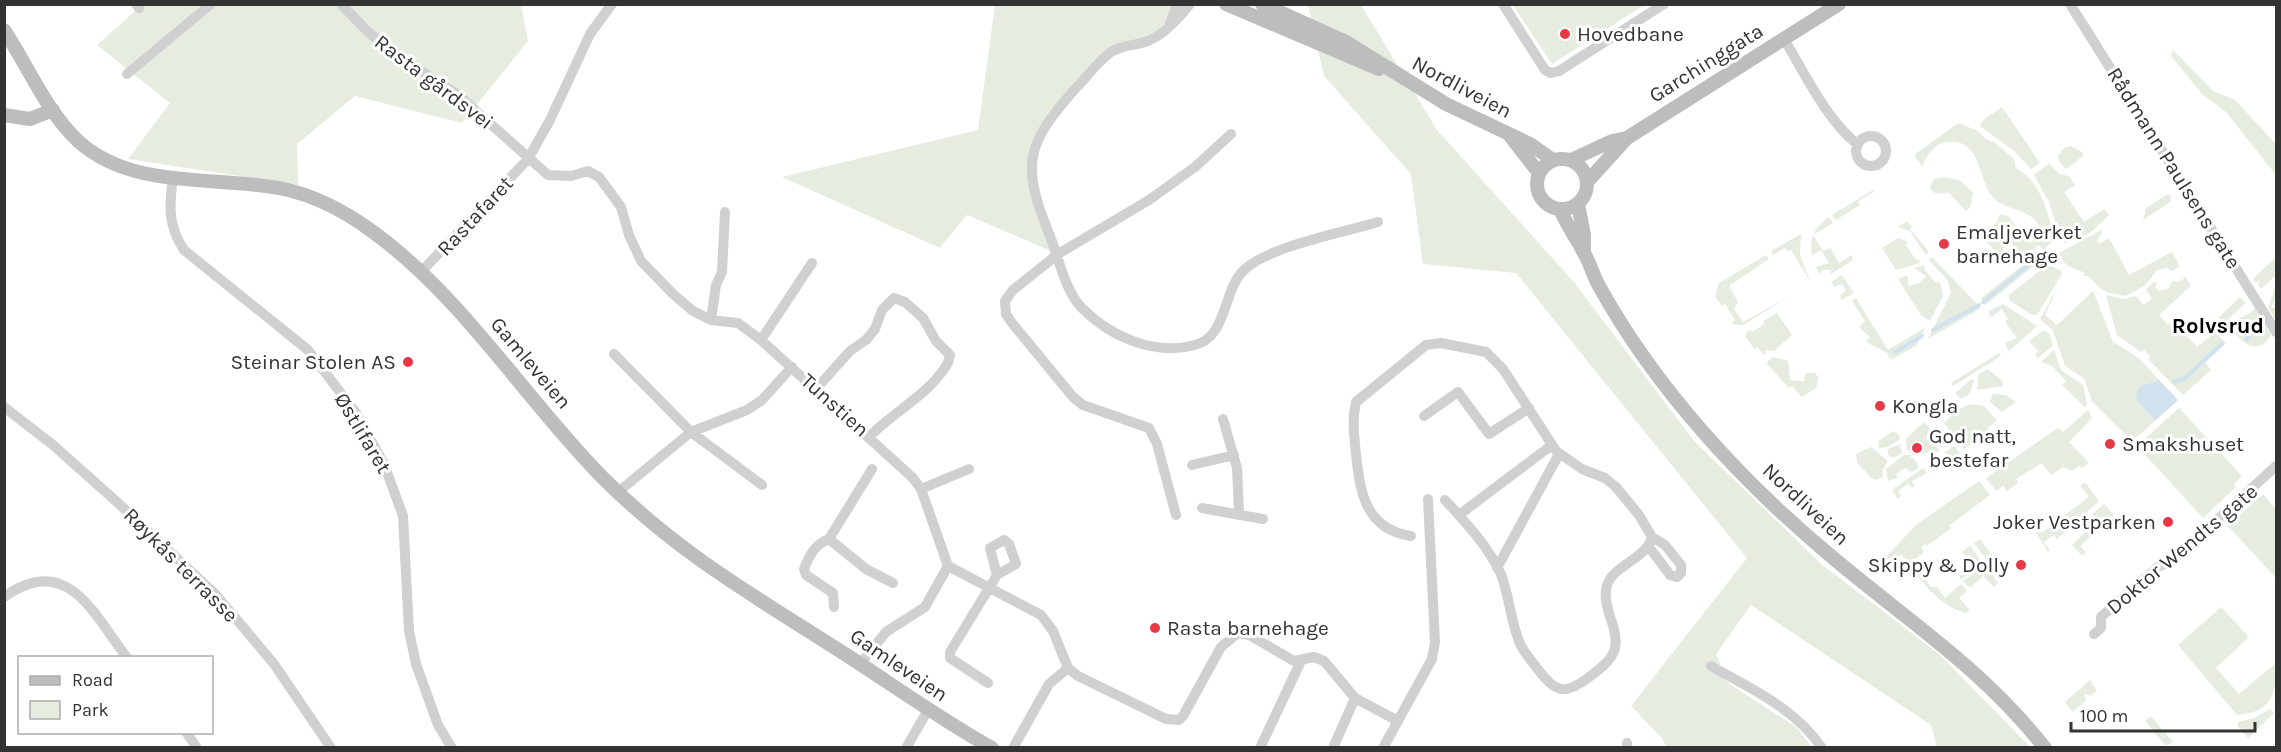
<svg xmlns="http://www.w3.org/2000/svg" width="2281" height="752" viewBox="0 0 2281 752" font-family="Karla,sans-serif">
	<rect width="100%" height="100%" fill="#fff"/>
	<path fill="#e6ecdf" d="M143 4 521 5 528 41 462 123 355 96 297 144 298 185 128 159 170 103 97 45Z
		M995 5H1183L1165 30 1111 52 1034 146 1032 174 1058 254 967 215 940 248 782 177 978 130Z
		M1308 5H1361L1437 130 1573 281 1694 441 1821 564 1939 654 2030 747H1937L1931 725 1751 605 1716 654 1728 683 1796 727 1812 747H1666L1662 738 1631 706 1747 558 1516 273 1423 264 1411 174 1324 76Z
		M1513 5H1644L1552 64Z
		M2173 50 2213 91 2235 100 2276 144V175L2226 112 2202 94 2171 56Z
		M2002 107 2040 163 2031 169 2014 151 1980 126 1983 120Z
		M1958 123 1978 131 1987 140 1994 142 2014 159 2016 168C2019 171 2024 173 2027 176 2042 189 2053 225 2053 241L2043 250 2039 245 2030 252 2033 257 2030 259 2035 265 1985 305 1981 298 2023 265 2025 253H2020L2010 242 1998 254 1987 242 1992 237 1987 231 1997 222 2000 214 2008 216 2020 231 2024 229 2031 236 2029 242 2031 243 2037 236 2043 235C2036 209 2015 213 1997 201 1976 185 1985 139 1948 142 1934 143 1928 155 1922 166L1914 155Z
		M2071 146 2082 152 2083 156 2066 169 2059 161 2058 155 2065 147Z
		M2049 163 2059 174 2069 176 2075 185 2064 192 2084 222 2104 209 2109 215 2090 233 2066 243 2061 240 2049 202 2034 175Z
		M1944 177 1959 180 1973 192 1971 206 1966 211 1949 193C1941 192 1934 197 1930 187L1934 179Z
		M1873 190 1874 192 1858 201 1860 205 1836 220 1832 215Z
		M2166 195H2171L2170 202 2143 220 2146 208Z
		M1829 217 1833 223 1813 235 1823 251 1830 248 1839 263 1852 255 1853 260 1831 274V270H1822L1820 274 1816 267 1829 263 1821 250 1812 256C1809 238 1814 228 1829 217Z
		M1907 221 1912 227 1910 229 1929 252 1926 255 1910 231 1898 227Z
		M2103 229 2097 242 2100 243 2109 238 2129 275 2172 252 2180 266 2172 271 2167 268 2157 270 2146 285 2126 296 2109 293 2101 289 2088 276H2083L2085 273 2066 265 2059 253Z
		M1801 234 1800 255 1810 281 1791 250 1787 251 1785 248 1773 255 1771 251Z
		M1898 238 1909 242 1906 245 1916 260H1921L1917 264 1896 270 1882 248Z
		M1766 255 1769 259 1729 286 1738 302 1734 309 1743 322 1792 295 1743 325H1734L1732 322 1735 320 1725 304 1722 306 1715 296 1719 283Z
		M1932 257 1981 308 1928 339 1951 293 1948 281 1929 260Z
		M2275 258 2276 275 2261 289 2258 284 2260 280 2256 283 2253 279Z
		M1925 265 1924 269 1936 283 1940 282 1943 296 1930 321 1921 315 1898 279 1907 275 1909 286 1919 283 1926 276 1914 268Z
		M2050 266 2061 270 2062 274 2037 315H2032L2009 300V295L2043 268Z
		M1842 275 1854 293 1842 300 1840 296 1846 290 1842 284 1834 287 1831 282Z
		M2186 277 2191 286 2159 315 2168 325 2173 321 2197 347 2215 332 2226 343 2205 362 2211 370 2183 395 2149 360 2150 356 2144 350 2141 352 2117 335 2106 295 2124 299 2136 296 2143 305 2152 299 2146 290 2152 283 2158 282 2155 287 2159 291 2169 288 2172 281 2179 282Z
		M2276 286V299L2271 307 2276 308V321L2268 307Z
		M2058 287 2045 315 2057 325 2093 291 2113 342 2139 358 2158 379 2135 398 2155 421 2132 441 2092 401 2084 378 2065 366 2053 330 2040 319Z
		M2240 297 2246 303 2224 323 2219 317Z
		M1856 298 1888 350 1926 327 1916 346 1892 359 1888 358 1889 354 1866 342 1870 337 1859 327 1865 321 1852 301Z
		M2003 304 2037 326 2009 351 2005 343 2017 338 2005 322 2008 319 2002 309 1991 317 1988 312Z
		M2255 308 2271 335C2258 358 2241 341 2229 328 2236 315 2248 318 2255 308Z
		M1777 313 1792 335 1774 351 1766 350 1764 355 1757 347 1754 349 1745 336 1748 330 1752 332 1765 324 1763 321Z
		M2044 330 2049 333 2053 345 2038 358 2035 355 2038 351 2029 341Z
		M2054 350 2061 370 2083 385 2087 405 2084 407 2062 385 2066 381 2052 366 2041 362Z
		M1999 353 2001 356 1953 386 1951 383Z
		M1773 357 1788 361 1790 380 1804 381 1805 373H1815L1819 378 1816 388 1802 397 1792 386 1789 388 1766 363Z
		M1987 369 2002 380 2003 386 1977 390 1978 375Z
		M1972 379 1974 381C1970 389 1972 397 1960 398L1955 393Z
		M1993 394 2006 395 2016 402 2002 412 1990 402Z
		M1970 404 1984 406 1997 421 1987 428 1989 432 1983 436 1981 434 1976 437 1978 439 1964 449 1944 423 1957 410Z
		M2179 408 2242 476 2234 484 2236 487 2203 518 2137 446Z
		M2088 410 2092 418 2069 442 2089 463 2082 468 2079 466 2072 471 2063 467 2051 475 2042 463 2016 479 2018 483 2007 491 2003 486 1996 491 1986 478 2058 428 2063 432Z
		M1924 422 1931 430 1926 438 1941 451 1914 455 1907 449 1906 439Z
		M1894 431 1900 436 1899 440 1888 447 1879 448 1878 441Z
		M1900 444 1902 453 1893 458 1888 455V449Z
		M1954 446 1964 459 1955 466 1945 452Z
		M1871 447 1888 461 1883 469 1882 478 1874 480 1857 463 1856 454Z
		M1904 455H1909L1918 464V468L1912 472 1905 468 1896 474 1897 478 1888 481 1886 469Z
		M1923 468 1927 473 1912 481 1915 486 1912 488 1908 484 1898 491 1901 496 1898 499 1892 490Z
		M1979 481 1990 495 1949 526 1951 528 1927 546 1925 544 1921 547 1924 552 1912 562 1931 587H1937L1945 598 1961 584 1967 591 1959 598 1970 610 1966 613C1936 605 1920 579 1902 555L1883 560 1916 525Z
		M2085 482 2099 501 2057 539 2054 535 2044 542 2050 550 2048 552 2034 529 2037 525 2043 532 2089 497 2080 486Z
		M2263 494 2276 509V578L2228 526Z
		M2104 504 2114 515 2080 546 2086 553 2082 556 2072 545 2097 521 2092 514Z
		M1980 539 2000 566 1994 570 1974 543Z
		M1970 546 1983 563 1961 580 1959 576 1973 566 1962 552Z
		M1985 565 1998 583 1994 587 1983 576 1970 588 1963 581Z
		M2221 607 2249 637 2216 668 2239 694 2276 663C2277 692 2272 713 2237 715L2178 645Z
		M2090 680 2097 691 2091 696 2084 694 2086 701 2072 712 2065 702Z
		M2270 709 2274 713 2248 738 2238 727V722L2254 718Z
		M2151 716 2173 742 2166 746 2145 721Z"/>
	<path fill="#cfe2ee" d="M2158 379 2178 400 2155 421 2135 398 2140 386 2155 382Z"/>
	<g fill="none" stroke-linecap="round" stroke-linejoin="round">
		<path stroke="#cfe2ee" stroke-width="4" d="M1983 302 2031 263
			M1933 330 1979 305
			M2247 339 2261 325
			M1895 352 1922 336
			M2174 382 2184 379 2222 344"/>
		<path stroke="#d0d0d0" stroke-width="10" d="M136 4 139 8
			M341 4 368 32 399 57 458 95 548 175 571 176 588 171 599 177 621 207 629 235 641 261 673 294 693 311 711 320 738 323 761 340 913 478 921 489 948 566 925 607 886 632 860 664
			M1190 4C1179 18 1162 37 1145 42 1133 46 1122 45 1111 52 1098 61 1087 77 1076 88 1028 142 1020 162 1048 231 1058 254 1064 291 1083 309 1111 337 1155 356 1195 345 1227 337 1223 291 1243 271 1268 246 1342 233 1378 222
			M1503 4 1545 70 1551 73 1559 71 1664 4
			M2070 4 2276 332
			M1170 24 1177 4
			M1784 39C1805 74 1826 119 1857 144
			M127 74 211 4
			M1856 151a15 15 0 1 1 30 0a15 15 0 1 1-30 0Z
			M173 178C169 206 168 226 184 250L308 350 356 413 384 464 403 516 409 631 416 664 438 725 452 748
			M421 272 528 159 550 120 590 34 612 4
			M711 320 716 285 722 272 725 212
			M761 340 812 263
			M614 354 691 432 762 485
			M816 389 850 351 866 340 875 329 882 310 894 298 905 302 923 318 936 341 950 355 948 363C929 395 894 411 869 437
			M4 407 53 445 117 502 216 595 274 664 331 748
			M1424 416 1458 392 1489 434 1529 408
			M1223 419 1237 468 1239 513
			M1192 465 1234 455
			M921 489 969 469
			M618 492 691 432 747 410 762 400 792 367
			M1202 508 1263 519
			M1176 515 1157 444 1149 428 1083 405 1073 397 1012 323 1006 314 1005 301 1013 290 1058 254 1149 200 1195 167 1231 134
			M1459 515 1552 445
			M1411 536C1365 529 1360 492 1356 454 1354 436 1352 419 1356 402L1426 345 1441 343 1486 352 1503 369 1556 451 1582 469 1605 478 1616 487 1639 515 1652 537C1646 561 1609 565 1606 590 1603 610 1619 628 1615 648 1612 661 1598 670 1588 678 1566 694 1557 694 1540 672 1534 664 1526 655 1521 646 1510 623 1510 595 1500 572 1487 545 1465 522 1445 500
			M829 539 866 569 893 583
			M1004 540 1009 544 1016 564 997 575 990 548Z
			M1649 547 1670 575 1677 577 1681 573V565L1665 545 1652 537
			M948 566 1041 615 1053 631 1068 668
			M1497 568 1559 454
			M4 597C67 552 93 613 127 658
			M834 607 833 593 806 575 804 569C809 556 815 544 829 539L872 469
			M2094 634 2101 628V617L2159 566 2171 562 2276 466
			M1711 666C1751 689 1795 708 1822 748
			M988 683 950 658V652L997 575
			M186 732 197 748
			M906 748 928 710
			M1013 748 1049 684 1068 668 1078 676 1166 719 1179 720 1183 716 1221 647 1238 633 1249 635 1294 661 1314 657 1324 661 1355 698 1398 721
			M1260 748 1301 661
			M1333 748 1355 698
			M1383 748 1432 659 1435 642 1428 499
			M1627 748V743"/>
		<path stroke="#bdbdbd" stroke-width="14" d="M1226 4 1379 69
			M1262 4 1346 42 1446 104 1530 144 1553 160
			M4 30C28 66 46 111 78 141 133 191 217 175 284 189 315 196 344 211 369 229 463 296 523 397 603 478 677 552 751 594 837 649 889 682 938 718 992 748
			M4 115 30 119 53 110
			M1510 136 1539 173
			M1537 184a25 25 0 1 1 50 0a25 25 0 1 1-50 0Z
			M1571 160 1612 141 1627 138 1839 4
			M1587 182 1627 138
			M1578 204 1584 235V252
			M1560 209C1567 226 1576 237 1584 253 1590 263 1593 275 1599 286 1656 389 1742 482 1832 557 1908 621 1982 668 2045 748"/>
	</g>
	<g fill="#e63946" stroke="#fff" stroke-width="2">
		<circle cx="1565" cy="34" r="6"/>
		<circle cx="1944" cy="244" r="6"/>
		<circle cx="408" cy="362" r="6"/>
		<circle cx="1880" cy="406" r="6"/>
		<circle cx="2110" cy="444" r="6"/>
		<circle cx="1917" cy="448" r="6"/>
		<circle cx="2168" cy="522" r="6"/>
		<circle cx="2021" cy="565" r="6"/>
		<circle cx="1155" cy="628" r="6"/>
	</g>
	<g text-anchor="middle" dominant-baseline="central" stroke-width="6" stroke-linejoin="round" paint-order="stroke">
		<g font-size="21" fill="#333" stroke="#fff" text-anchor="start">
			<text x="1577" y="34">Hovedbane</text>
			<text x="1956" y="232">Emaljeverket<tspan x="1956" dy="24">barnehage</tspan></text>
			<text x="396" y="362" text-anchor="end">Steinar Stolen AS</text>
			<text x="1892" y="406">Kongla</text>
			<text x="1929" y="436">God natt,<tspan x="1929" dy="24">bestefar</tspan></text>
			<text x="2122" y="444">Smakshuset</text>
			<text x="2156" y="522" text-anchor="end">Joker Vestparken</text>
			<text x="2009" y="565" text-anchor="end">Skippy &amp; Dolly</text>
			<text x="1167" y="628">Rasta barnehage</text>
		</g>
		<g font-size="21" fill="#333" stroke="#fff">
			<text transform="translate(1706 63) rotate(-32)">Garchinggata</text>
			<text transform="translate(434 82) rotate(37)">Rasta gårdsvei</text>
			<text transform="translate(1462 87) rotate(28)">Nordliveien</text>
			<text transform="translate(2174 168) rotate(58)">Rådmann Paulsens gate</text>
			<text transform="translate(475 216) rotate(-47)">Rastafaret</text>
			<text transform="translate(531 363) rotate(50)">Gamleveien</text>
			<text transform="translate(835 405) rotate(42)">Tunstien</text>
			<text transform="translate(363 433) rotate(59)">Østlifaret</text>
			<text transform="translate(1806 504) rotate(43)">Nordliveien</text>
			<text transform="translate(2182 549) rotate(-40)">Doktor Wendts gate</text>
			<text transform="translate(181 565) rotate(45)">Røykås terrasse</text>
			<text transform="translate(899 665) rotate(34)">Gamleveien</text>
		</g>
		<g font-size="22" font-weight="bold" fill="#000" stroke="#fff">
			<text x="2218" y="326">Rolvsrud</text>
		</g>
	</g>
	<rect width="2281" height="752" fill="none" stroke="#333333" stroke-width="12"/>
	<rect x="18" y="656" width="195" height="78" fill="#ffffff" stroke="#adadad" stroke-width="1.5"/>
	<rect x="30" y="676" width="30" height="9" fill="#bdbdbd" stroke="#adadad" stroke-width="1.5"/>
	<text x="72" y="686" font-size="18" fill="#333333">Road</text>
	<rect x="30" y="701" width="30" height="18" fill="#e6ecdf" stroke="#adadad" stroke-width="1.5"/>
	<text x="72" y="716" font-size="18" fill="#333333">Park</text>
	<path d="M2071 722v9h184v-9" fill="none" stroke="#333333" stroke-width="3"/>
	<text x="2080" y="722" font-size="18" fill="#333333" stroke="#ffffff" stroke-width="4.5" paint-order="stroke">100 m</text>
</svg>
